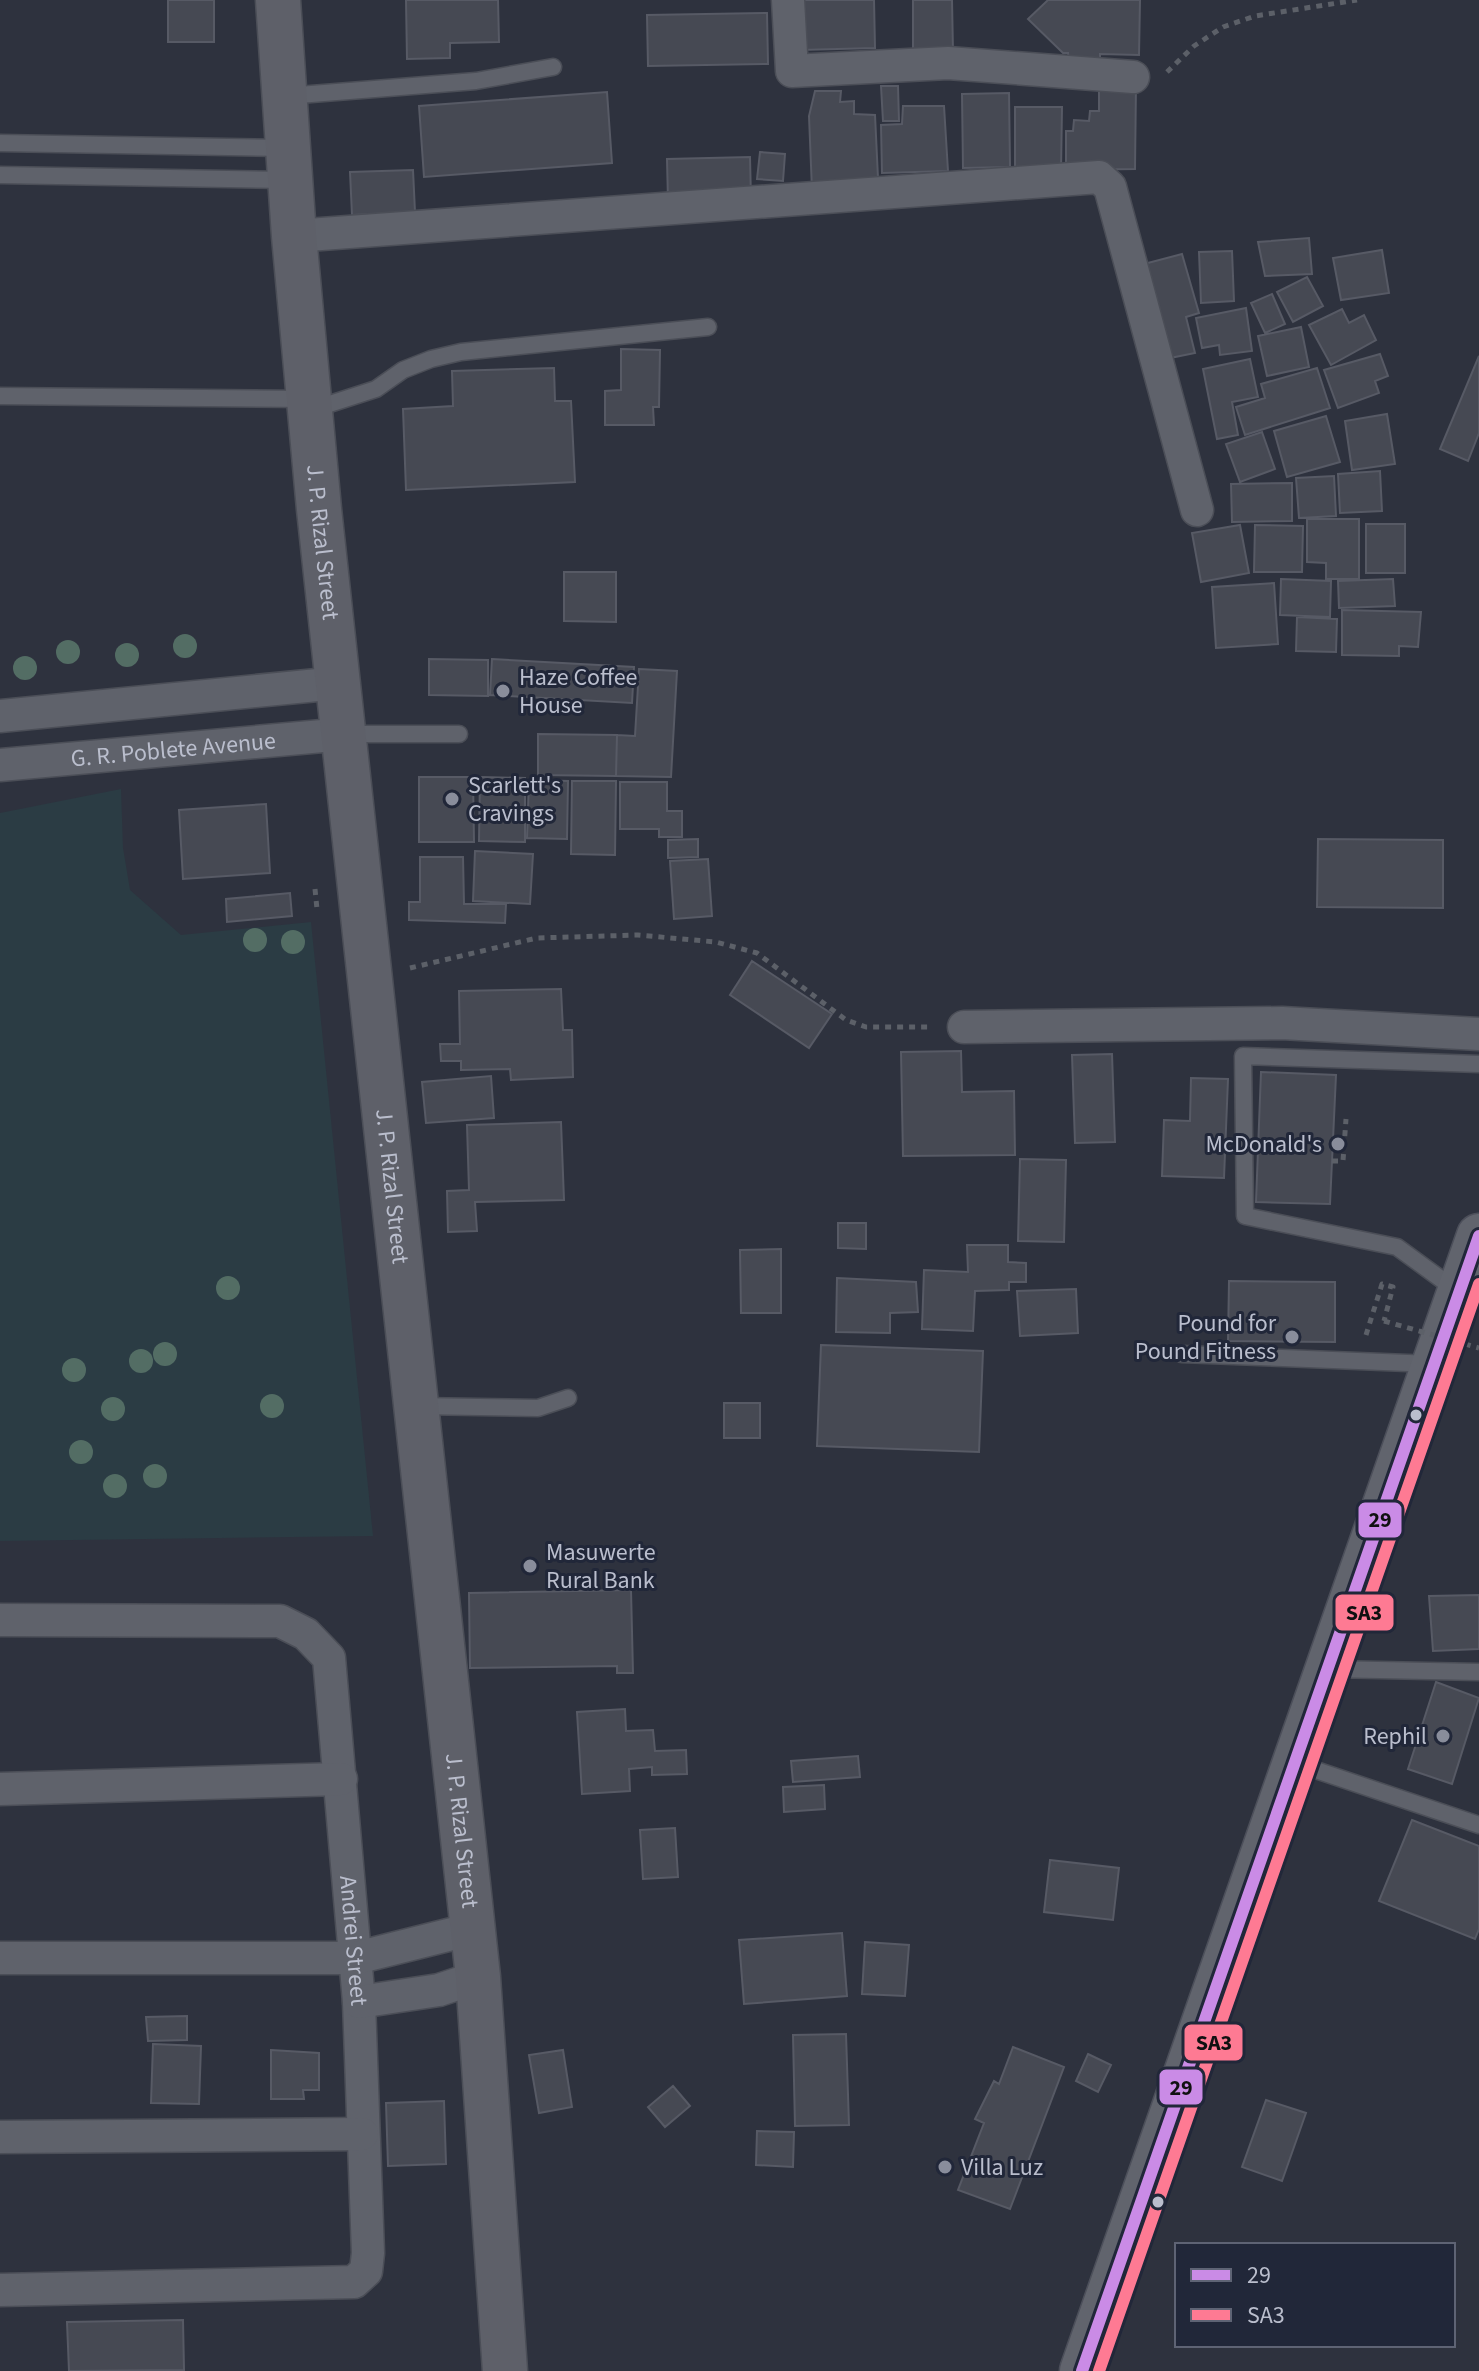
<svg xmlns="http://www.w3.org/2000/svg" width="1479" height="2371" viewBox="0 0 1479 2371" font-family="'Source Sans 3',sans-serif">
	<rect width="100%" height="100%" fill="#2e323e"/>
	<path fill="#2b3c44" d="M121 789 123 848 130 890 181 935 311 922 373 1536 0 1541V813Z"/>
	<path fill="#464953" stroke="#575a65" stroke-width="2" d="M168 0H214V42H168Z
		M406 0H498L499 42 450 43V58L407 59Z
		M799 0H874L875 48 800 50Z
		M913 0H952L953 52H913Z
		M1048 0H1140L1139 55 1100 54V67H1069L1068 53H1063L1028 19Z
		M767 13 768 64 648 66 647 15Z
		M1099 84H1136L1135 169 1066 170V131H1073L1074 120 1089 121 1090 111H1099Z
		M881 86H898L899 121H883Z
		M815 91H841L840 102 854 101V114L875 115 878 178 812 190 809 116Z
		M607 92 612 163 424 177 419 106Z
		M1009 93 1010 167 963 168 962 94Z
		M903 106H944L948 171 882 173 881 125 902 124Z
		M1015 107H1062L1061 171H1015Z
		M760 152 785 154 783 181 757 179Z
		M750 157 751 199 668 201 667 159Z
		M413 170 415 212 352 215 350 172Z
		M1309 238 1312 274 1265 276 1258 242Z
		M1382 250 1389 293 1341 300 1333 258Z
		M1232 251 1234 301 1201 303 1199 252Z
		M1182 254 1199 313 1186 317 1195 353 1170 358 1144 264Z
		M1307 277 1323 306 1293 322 1277 292Z
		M1272 294 1285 324 1265 333 1251 303Z
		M1246 308 1252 351 1220 355 1219 345 1202 348 1196 318Z
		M1342 309 1349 323 1364 315 1376 340 1331 365 1309 325Z
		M1301 327 1309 367 1267 376 1258 336Z
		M621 349 660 350 659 407H653L654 425H605V391L621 390Z
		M1380 354 1388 376 1375 381 1379 393 1338 408 1324 370Z
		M1479 356V433L1468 461 1440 449Z
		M1250 359 1258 397 1232 402 1238 435 1217 439 1203 369Z
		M554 368 555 401H571L575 482 406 490 403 409 453 406 452 371Z
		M1317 368 1330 408 1245 435 1236 407 1265 398 1261 384Z
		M1387 414 1395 464 1352 470 1345 421Z
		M1326 416 1340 462 1287 477 1274 431Z
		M1262 432 1275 469 1240 482 1226 444Z
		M1380 471 1382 511 1340 513 1338 474Z
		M1334 476 1336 516 1299 518 1296 478Z
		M1292 483V521L1232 522 1231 484Z
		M1307 519H1359V579H1326V563L1307 562Z
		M1366 524H1405V573H1366Z
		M1240 525 1249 573 1201 582 1192 533Z
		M1255 525 1303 526 1302 572H1254Z
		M564 572H616V622L564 621Z
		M1281 579 1331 581 1330 617 1280 615Z
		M1393 579 1395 606 1339 608 1338 581Z
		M1274 583 1278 644 1216 648 1212 587Z
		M1342 610 1421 612 1418 647 1399 646V656L1342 655Z
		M1297 617 1337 619 1336 652 1296 651Z
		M429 659 488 660V696L429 695Z
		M492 659 634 667 632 703 490 695Z
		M639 669 677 671 671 777 616 776 617 735 635 736Z
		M538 734 617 735 616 776 538 775Z
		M419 777H473L474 842H419Z
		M480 777 525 778V842L479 841Z
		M529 780 568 781 567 839 527 838Z
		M572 781H616L615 855 571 854Z
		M620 782H667V811H682V837H659V829H620Z
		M266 804 270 873 183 879 179 810Z
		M698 839V857L668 858V840Z
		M1318 839 1443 840V908L1317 907Z
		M475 851 533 854 530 904 473 901Z
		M420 857H463L464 904H506L505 923 409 920V902H420Z
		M708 859 712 916 674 919 670 861Z
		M290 893 292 916 227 922 226 899Z
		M752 961 832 1014 809 1048 730 995Z
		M561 989 563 1030H572L573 1077 511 1080 510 1069 461 1070V1061H441L440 1044H460L459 991Z
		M961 1051 962 1092 1014 1091 1015 1155 903 1156 901 1052Z
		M1112 1054 1115 1142 1075 1143 1072 1055Z
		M1261 1072 1336 1075 1330 1204 1256 1202Z
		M491 1076 494 1118 426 1123 422 1082Z
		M1191 1078 1228 1079 1224 1178 1162 1176 1164 1120 1190 1121Z
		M561 1122 564 1200 475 1202 477 1231 448 1232 447 1191 469 1190 467 1125Z
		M1020 1159 1066 1160 1064 1242 1018 1241Z
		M838 1223H866V1249L838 1248Z
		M967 1245H1008V1262L1026 1263V1282H1009V1290L975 1291 973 1331 922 1329 924 1270 968 1272Z
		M781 1249V1313H741L740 1250Z
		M837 1278 916 1282 918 1312 890 1313V1333L836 1332Z
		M1229 1281 1335 1282V1342L1228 1341Z
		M1076 1289 1078 1333 1020 1336 1017 1291Z
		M821 1345 983 1351 979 1452 817 1446Z
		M724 1403H760V1438H724Z
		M631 1590 633 1673H617V1666L470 1668 469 1593Z
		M1479 1595V1649L1433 1651 1429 1596Z
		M1436 1682 1479 1698 1452 1784 1408 1769Z
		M625 1709 626 1731 653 1730 655 1751 686 1750 687 1774 652 1775V1767L629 1769 630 1791 582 1794 577 1712Z
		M858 1756 860 1777 793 1782 791 1761Z
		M824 1785 825 1809 784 1812 783 1787Z
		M1412 1820 1479 1846V1929L1475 1939 1379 1901Z
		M675 1828 678 1877 643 1879 640 1830Z
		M1050 1860 1119 1868 1113 1920 1044 1912Z
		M842 1933 847 1996 744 2004 739 1940Z
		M865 1942 909 1945 905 1996 862 1994Z
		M187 2016V2040L148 2041 146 2017Z
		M846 2034 849 2125 795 2126 793 2035Z
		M153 2044 201 2046 199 2104 151 2103Z
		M1013 2047 1064 2067 1010 2209 958 2190 984 2123 975 2119 994 2081 999 2084Z
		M271 2050 319 2053V2090H303L304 2099H271Z
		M563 2050 572 2107 539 2113 529 2055Z
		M1088 2054 1111 2065 1098 2092 1076 2081Z
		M673 2086 690 2106 665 2127 648 2107Z
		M1266 2100 1306 2113 1282 2181 1242 2167Z
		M444 2101 446 2164 388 2166 386 2103Z
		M757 2131 794 2132 793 2167 756 2165Z
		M183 2320 184 2370 69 2371 67 2322Z"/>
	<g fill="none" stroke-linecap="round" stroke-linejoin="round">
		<defs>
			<path id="service" d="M286 96 476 81 553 67
				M0 143 286 148
				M0 175 290 180
				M0 396 307 399
				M311 410 376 389 403 370 431 359 461 352 708 327
				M345 734H459
				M1456 1290 1397 1247 1245 1216 1243 1056 1479 1064
				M1182 1354 1433 1364
				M417 1406 538 1408 568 1398
				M1329 1669 1479 1672
				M1295 1763 1479 1825"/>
			<g id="minor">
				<path d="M788 0 792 71 948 63 1133 77"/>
				<path d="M294 236 1099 177 1110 187 1197 510"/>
				<path d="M0 716 338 683"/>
				<path id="s1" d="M0 765 345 734"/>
				<path d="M964 1027 1282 1023 1479 1034"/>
				<path id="s2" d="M0 1620 280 1621 306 1634 329 1658 359 2002 368 2253 366 2271 354 2282 0 2290"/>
				<path d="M0 1789 341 1779"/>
				<path d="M0 1958H356L472 1929"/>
				<path d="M359 2002 439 1990 478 1977"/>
				<path d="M0 2137 362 2134"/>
			</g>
			<g id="secondary">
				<path id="s3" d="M278 0 294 236 319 509 478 1977 505 2371"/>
			</g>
			<path id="primary" d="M1082 2371 1479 1236"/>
		</defs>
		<use href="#service" stroke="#4b4e57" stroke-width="19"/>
		<use href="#minor" stroke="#4b4e57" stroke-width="35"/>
		<use href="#secondary" stroke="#4b4e57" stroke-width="47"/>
		<use href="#primary" stroke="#4c4f5a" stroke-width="47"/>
		<path stroke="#5c6068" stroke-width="5" stroke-dasharray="6 6" stroke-linecap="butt" d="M1167 72 1194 46 1223 27 1255 16 1357 0
			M315 889 317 909
			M410 968 537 938 638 935 716 942 757 953 846 1020 866 1027H931
			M1332 1161H1343L1346 1119
			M1366 1335 1382 1284 1393 1287 1384 1321"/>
		<use href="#service" stroke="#5f626b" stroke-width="16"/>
		<use href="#minor" stroke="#5f626b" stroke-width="32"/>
		<use href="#secondary" stroke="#5e6069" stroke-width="44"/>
		<use href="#primary" stroke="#61646d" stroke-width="44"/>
		<path stroke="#5c6068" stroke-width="5" stroke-dasharray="6 6" stroke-linecap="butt" d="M1384 1321 1479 1348"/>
		<defs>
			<path id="bus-1" d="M1082 2371 1479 1236"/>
			<path id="bus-2" d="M1099 2371 1479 1284"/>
		</defs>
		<use href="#bus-1" stroke="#212739" stroke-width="18"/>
		<use href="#bus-2" stroke="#212739" stroke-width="18"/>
		<use href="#bus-1" stroke="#ca8be6" stroke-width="12"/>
		<use href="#bus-2" stroke="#fe7a93" stroke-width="12"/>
	</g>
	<g fill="#536d64">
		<circle cx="185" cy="646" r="12"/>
		<circle cx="68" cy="652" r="12"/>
		<circle cx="127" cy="655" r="12"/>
		<circle cx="25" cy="668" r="12"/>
		<circle cx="255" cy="940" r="12"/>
		<circle cx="293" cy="942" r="12"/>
		<circle cx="228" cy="1288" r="12"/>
		<circle cx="165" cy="1354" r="12"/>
		<circle cx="141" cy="1361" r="12"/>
		<circle cx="74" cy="1370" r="12"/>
		<circle cx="272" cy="1406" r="12"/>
		<circle cx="113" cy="1409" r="12"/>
		<circle cx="81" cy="1452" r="12"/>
		<circle cx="155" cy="1476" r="12"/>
		<circle cx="115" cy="1486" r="12"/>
	</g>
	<g fill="#898d9b" stroke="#212739" stroke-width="3">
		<circle cx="503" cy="691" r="8"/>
		<circle cx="452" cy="799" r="8"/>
		<circle cx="1338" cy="1144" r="8"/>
		<circle cx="1292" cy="1337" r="8"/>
		<circle cx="530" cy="1566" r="8"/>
		<circle cx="1443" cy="1736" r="8"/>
		<circle cx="945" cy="2167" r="8"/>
	</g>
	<g fill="#babecd" stroke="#212739" stroke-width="3">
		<circle cx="1416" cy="1415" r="7"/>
		<circle cx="1158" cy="2202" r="7"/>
	</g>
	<g text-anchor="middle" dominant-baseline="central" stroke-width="6" stroke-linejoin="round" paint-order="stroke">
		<g font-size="24" fill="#babecd" stroke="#212739">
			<text stroke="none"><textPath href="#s3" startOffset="544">J. P. Rizal Street</textPath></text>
			<text stroke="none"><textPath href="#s1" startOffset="174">G. R. Poblete Avenue</textPath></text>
			<text stroke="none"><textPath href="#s3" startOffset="1192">J. P. Rizal Street</textPath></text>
			<text stroke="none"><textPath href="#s3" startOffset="1840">J. P. Rizal Street</textPath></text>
			<text stroke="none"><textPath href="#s2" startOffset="626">Andrei Street</textPath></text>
		</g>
		<g font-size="24" fill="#babecd" stroke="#212739" text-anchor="start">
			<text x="519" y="677">Haze Coffee<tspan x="519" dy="28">House</tspan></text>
			<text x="468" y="785">Scarlett's<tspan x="468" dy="28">Cravings</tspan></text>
			<text x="1322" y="1144" text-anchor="end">McDonald's</text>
			<text x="1276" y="1323" text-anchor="end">Pound for<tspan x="1276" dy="28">Pound Fitness</tspan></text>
			<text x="546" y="1552">Masuwerte<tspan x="546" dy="28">Rural Bank</tspan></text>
			<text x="1427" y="1736" text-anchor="end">Rephil</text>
			<text x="961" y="2167">Villa Luz</text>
		</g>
	</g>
	<g stroke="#212739" stroke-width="3">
		<rect x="1357" y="1501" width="46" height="38" rx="8" fill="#ca8be6"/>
		<rect x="1334" y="1593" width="61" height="39" rx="8" fill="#fe7a93"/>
		<rect x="1183" y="2023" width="61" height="39" rx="8" fill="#fe7a93"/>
		<rect x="1158" y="2068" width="46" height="38" rx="8" fill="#ca8be6"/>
	</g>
	<g font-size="22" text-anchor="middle" font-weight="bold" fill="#111">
		<text x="1380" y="1527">29</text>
		<text x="1364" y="1620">SA3</text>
		<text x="1214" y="2050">SA3</text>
		<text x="1181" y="2095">29</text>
	</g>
	<rect x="1175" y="2243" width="280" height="104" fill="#212739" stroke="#5e6374" stroke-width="2"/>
	<rect x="1191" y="2269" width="40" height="12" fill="#ca8be6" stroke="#5e6374" stroke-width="2"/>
	<text x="1247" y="2283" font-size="24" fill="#babecd">29</text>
	<rect x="1191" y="2309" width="40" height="12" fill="#fe7a93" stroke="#5e6374" stroke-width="2"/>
	<text x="1247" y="2323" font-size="24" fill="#babecd">SA3</text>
</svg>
